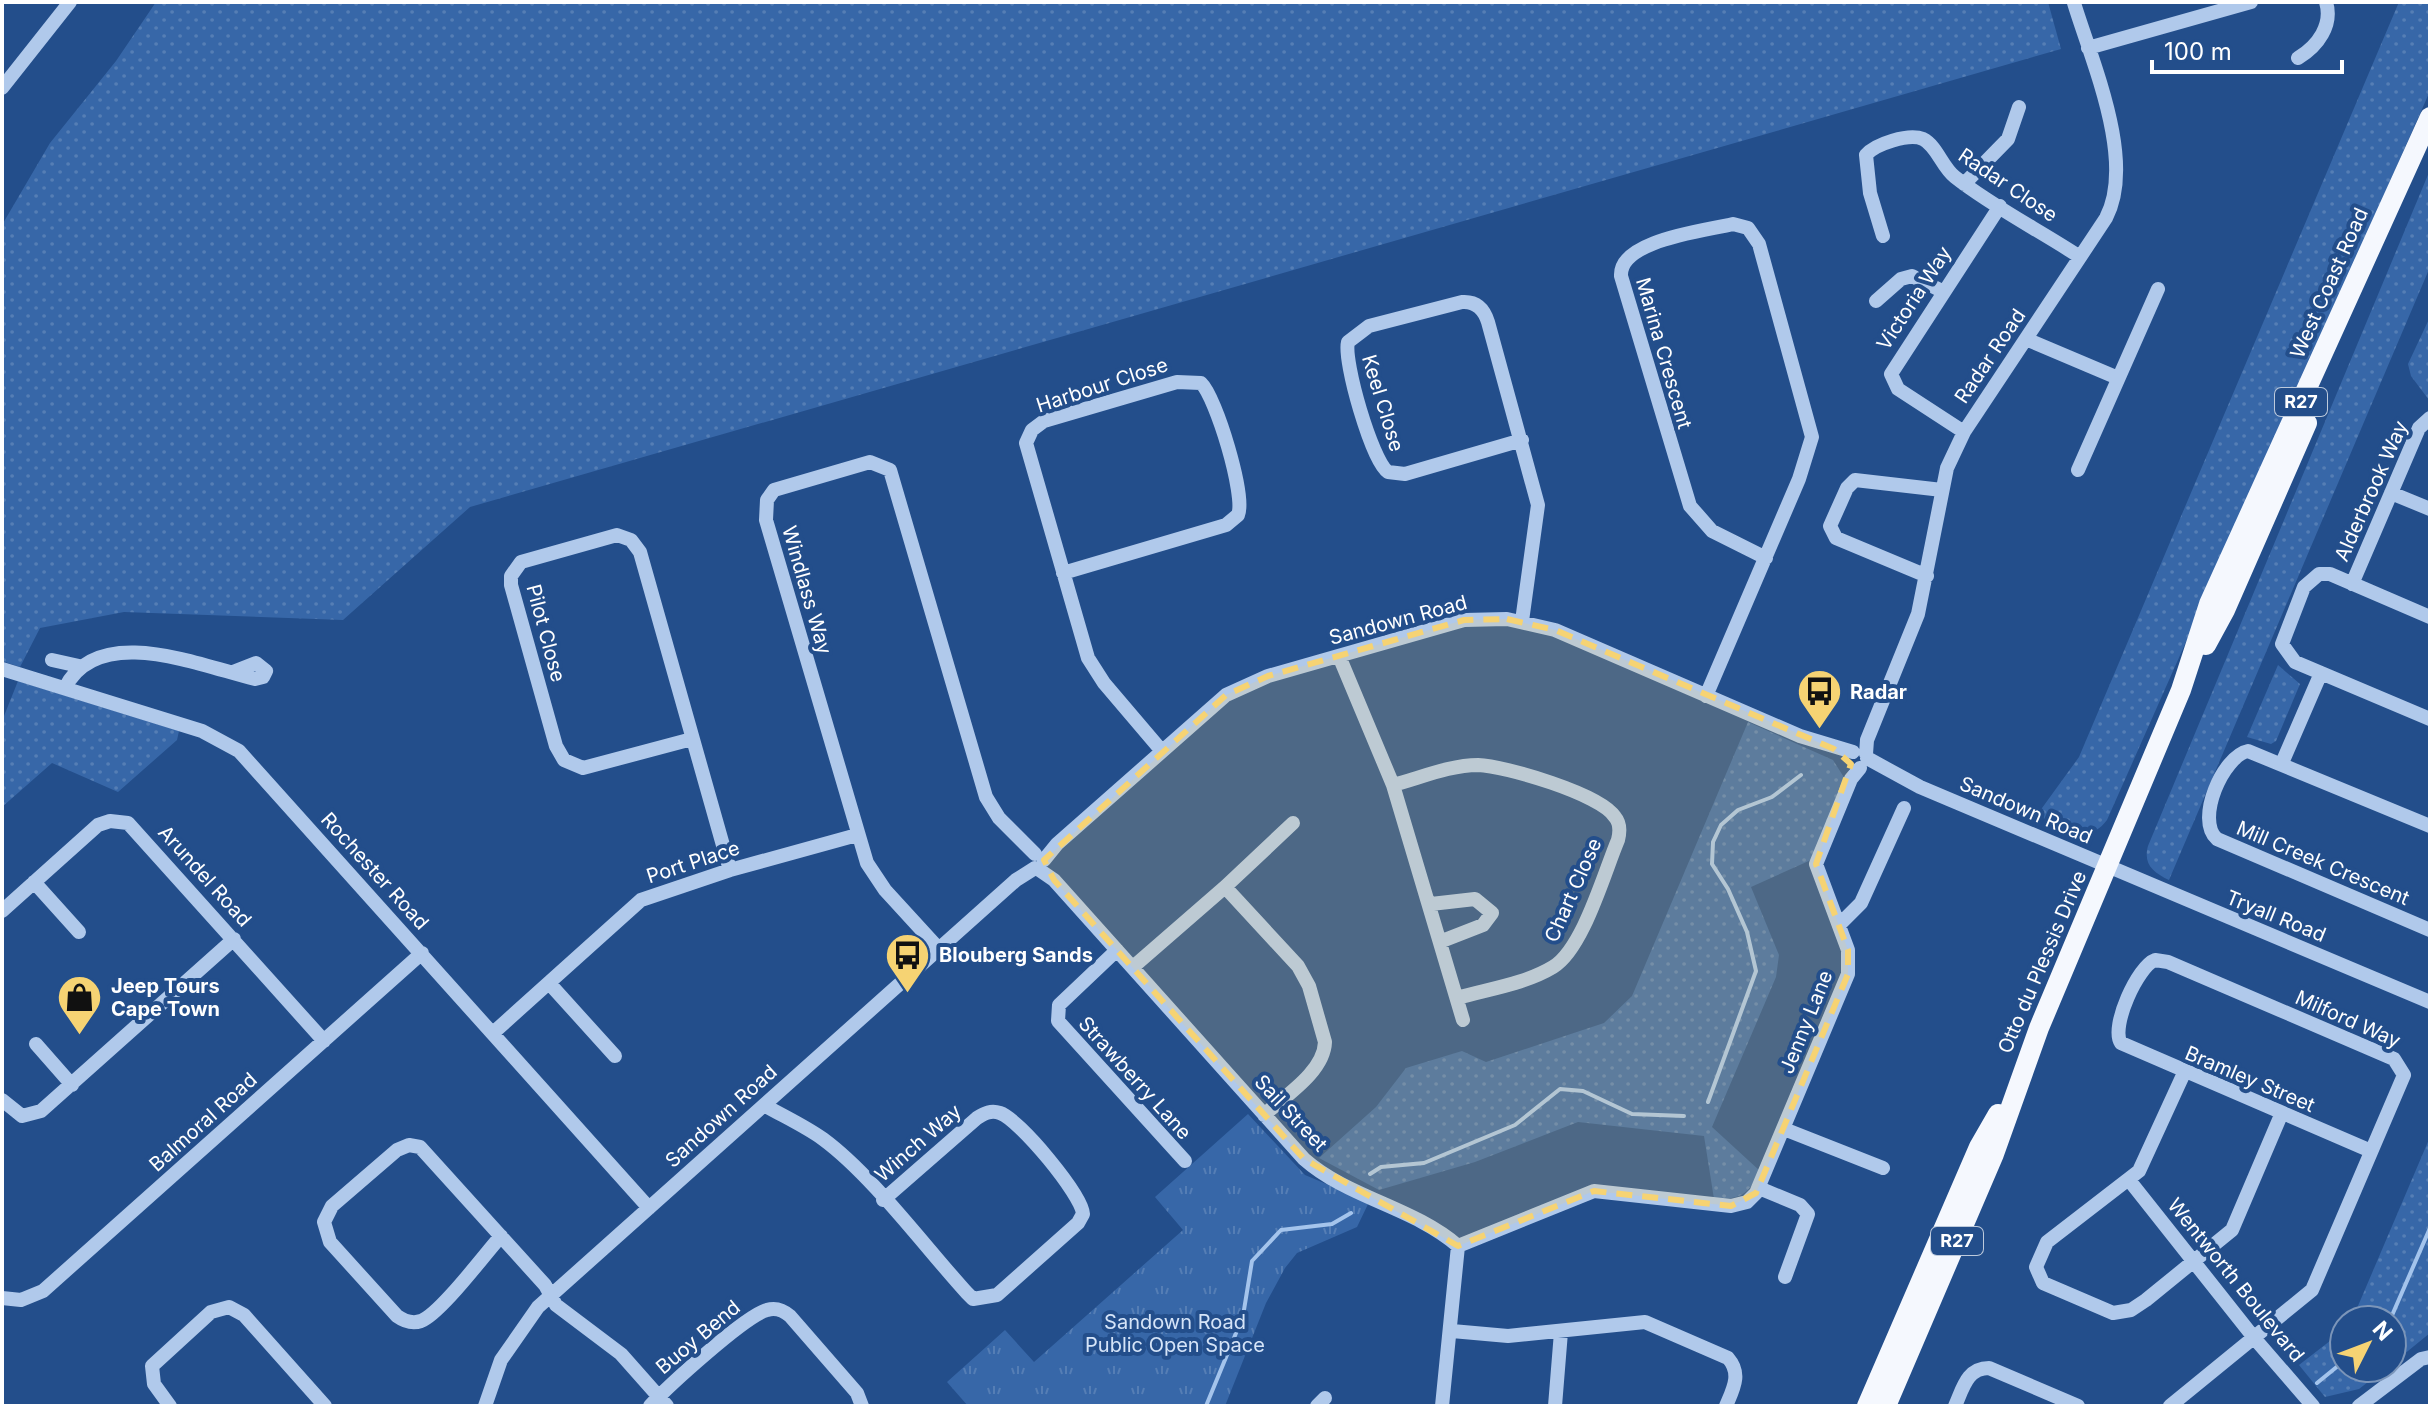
<svg xmlns="http://www.w3.org/2000/svg" width="2432" height="1408" viewBox="0 0 2432 1408" font-family="Inter,sans-serif">
  <style>
    .grass { fill: url(#grass-dots) }
    .park { fill: url(#park-tufts) }
    .lines { fill: none; stroke-linecap: round; stroke-linejoin: round }
    .stream { stroke: #a4c4ec; stroke-width: 4 }
    .minor { stroke: #b0c9eb; stroke-width: 14 }
    .major { stroke: #f5f8fe; stroke-width: 20 }
    .marked { fill: #f6d373; fill-opacity: 0.2; stroke: #f6d373; stroke-width: 6; stroke-dasharray: 16 10; stroke-linejoin: round }
    .labels { text-anchor: middle; stroke-width: 8; stroke-linejoin: round; paint-order: stroke }
    .shield { fill: #234e8b; stroke: #bdcadc; stroke-width: 2 }
    .shield-label { font-size: 18px; font-weight: bold; fill: #fff }
    .street-label { font-size: 20px; fill: #fff; stroke: #234e8b }
    .poi-label { font-size: 20px; font-weight: bold; fill: #fff; stroke: #234e8b; text-anchor: start }
    .park-label { font-size: 20px; fill: #d5e4f8; stroke: #234e8b }
  </style>
  <defs>
    <pattern id="grass-dots" width="8" height="8" patternUnits="userSpaceOnUse" patternTransform="scale(2)"><rect width="8" height="8" fill="#3767a8"/><path d="M2 2h.1M6 6h.1" fill="none" stroke="#557eb5" stroke-width="1.8" stroke-linecap="round"/></pattern>
    <pattern id="park-tufts" width="24" height="20" patternUnits="userSpaceOnUse" patternTransform="scale(2)"><rect width="24" height="20" fill="#3767a8"/><path d="M3 7l-1-3M5 7V3M7 7l1-3M15 17l-1-3M17 17v-4M19 17l1-3" fill="none" stroke="#557eb5"/></pattern>
  </defs>
  <rect width="100%" height="100%" fill="#234e8b"/>
  <path class="grass" d="M156,2H2048L2061,49L470,507L343,620L124,612L40,628L20,667L2,661V225L50,143L116,61Z
    M2399,2H2430V91L2107,820C2087,847 2060,826 2037,815L2079,757Z
    M2430,170V267L2169,880C2153,872 2143,864 2148,846Z
    M2430,317V400H2429L2411,376L2408,364Z
    M2278,665L2300,684L2276,741L2271,744L2247,737Z
    M18,681L179,731L177,740L118,792L52,763L2,807V721Z
    M1748,722L1833,760L1845,779L1811,860L1751,887L1779,955L1776,977L1712,1127L1760,1171C1748,1196 1740,1199 1714,1199L1704,1136L1578,1122L1475,1162L1379,1190L1319,1158L1376,1107L1406,1068L1462,1051L1486,1062L1604,1023L1632,996Z
    M2430,1137V1333L2392,1364V1320H2352Z
    M2344,1330V1368H2386L2359,1389L2325,1397L2299,1365Z"/>
  <path class="park" d="M1248,1114L1305,1175L1369,1202L1357,1227L1297,1253L1285,1268L1266,1303L1225,1406H968L947,1382L1005,1330L1034,1362L1183,1230L1155,1197Z"/>
  <g class="lines">
    <path class="stream" d="M1708,1102L1756,971L1747,932L1728,889L1712,864L1713,842L1721,825L1738,810L1772,797L1801,775
      M1370,1174L1381,1167L1424,1163L1515,1125L1560,1089L1583,1091L1632,1114L1684,1116
      M2390,1320L2430,1228
      M2317,1383L2344,1361
      M1206,1406L1243,1316L1252,1261L1281,1230L1332,1224L1351,1213"/>
    <path class="minor" d="M2088,48L2251,2
      M2298,58C2318,46 2333,25 2326,2
      M2,88L70,2
      M1964,184L2008,139L2019,107
      M1883,236L1870,193L1866,155C1875,144 1909,133 1923,139C1937,146 1942,167 1955,177C1993,207 2039,230 2080,257
      M1876,301L1901,279L1912,276L1942,291
      M2026,339L2118,378
      M1964,432L1898,389L1891,374L2000,206
      M2078,470L2158,289
      M2391,493L2430,509
      M1063,573L1226,525L1238,515C1246,496 1216,397 1201,383L1177,382L1044,421L1032,430L1026,443L1088,658L1104,683L1161,750
      M1927,576L1836,538L1830,526L1847,488L1855,480L1942,490
      M2352,584L2419,428L2430,418
      M2430,617L2330,574H2319L2304,587L2282,644L2295,662L2430,719
      M1522,621L1538,505L1488,322C1484,309 1476,301 1462,302L1369,326L1348,342C1343,361 1372,461 1388,472L1405,474L1522,440
      M1339,656L1393,785L1463,1020
      M52,660L79,666
      M2,669L202,731L239,751L649,1208
      M65,688C98,622 201,666 255,679L263,677L266,671L256,663L233,672
      M1706,696L1799,479L1812,437L1759,244L1748,228L1733,224C1705,231 1619,240 1621,276L1690,506L1712,531L1766,558
      M692,739L583,768L564,760L556,746L511,585V576L521,562L617,535L631,540L640,552L730,870
      M1866,754L1867,740L1918,614L1947,468L1964,432L2106,218C2136,161 2092,62 2074,3
      M1867,758L1920,787L2430,1002
      M2282,763L2321,673
      M1393,785C1420,778 1450,765 1478,765C1505,766 1601,794 1615,817C1621,824 1620,832 1618,840C1604,873 1583,949 1553,967C1525,984 1488,989 1457,998
      M2430,826L2248,751C2223,756 2195,820 2217,839L2430,930
      M1044,860L1057,844L1226,695L1268,676L1464,620L1507,619L1555,630L1800,736L1853,752
      M1038,869L1054,880L1304,1159C1348,1198 1413,1207 1458,1246L1442,1406
      M34,882L79,932
      M1225,887L1293,823
      M1431,904L1475,899L1492,913L1483,925L1442,941
      M2,911L98,825L110,821L128,823L324,1041
      M1839,925L1861,903L1904,808
      M939,949L885,890L867,863L766,520L767,500L774,490L870,462L890,470L986,797L999,818L1035,854
      M1117,950L1059,1005L1058,1021L1185,1161
      M1133,967L1225,887L1298,966L1309,986L1325,1042C1324,1072 1285,1096 1264,1115
      M549,983L615,1056
      M493,1033L641,900L730,870L857,835
      M36,1044L72,1085
      M2184,1073L2139,1171L2047,1242L2036,1267L2043,1283L2113,1313L2131,1310L2146,1300L2232,1230L2281,1115
      M2,1100L22,1116L41,1111L234,939
      M764,1105C783,1116 805,1126 823,1139C872,1175 925,1247 967,1293L973,1299L997,1295L1078,1223L1083,1214C1082,1195 1019,1119 1000,1113C991,1110 985,1113 977,1118L883,1200
      M1784,1129L1883,1168
      M2129,1180L2255,1339L2313,1406
      M1759,1188L1800,1205L1808,1214L1785,1277
      M501,1236C485,1254 440,1314 421,1321C412,1324 404,1321 397,1316L330,1242L324,1222L332,1206L397,1150L409,1145L420,1147L545,1285L556,1305L621,1354L667,1406
      M1458,1246L1594,1191L1731,1206L1747,1202L1756,1193L1848,974V950L1816,864L1851,779L1860,768
      M2,1298L21,1300L43,1291L422,953
      M1452,1331L1508,1336L1645,1322L1728,1358C1742,1374 1733,1389 1726,1406
      M170,1406L154,1384L152,1366L211,1312L229,1307L244,1315L325,1406
      M485,1406L501,1360L538,1307L1016,880L1035,868
      M650,1406C667,1387 745,1316 767,1310C776,1307 783,1310 790,1316L857,1393L862,1406
      M1317,1406L1325,1398
      M1555,1406L1561,1332
      M1955,1406C1963,1388 1967,1368 1989,1368L2078,1406
      M2170,1406L2312,1290L2404,1075L2394,1059L2168,962L2155,960C2138,966 2110,1027 2121,1043L2371,1151
      M2359,1406L2421,1359L2430,1357"/>
    <path class="major" d="M2206,645L2225,610L2307,423
      M1867,1406L1979,1147L1998,1114
      M1886,1406L1994,1154L2039,1028L2181,690L2209,604L2430,117"/>
  </g>
  <path class="marked" d="M1507,619L1555,630L1834,749L1851,764L1816,864L1848,950V974L1756,1193L1731,1206L1594,1191L1458,1246L1304,1159L1054,880L1044,860L1226,695L1268,676L1464,620Z"/>
  <defs>
    <symbol id="bus-pin" viewBox="-11 -11 22 30"><path d="M0 17L-7.5 6A9.5 9.5 0 1 1 7.5 6Z" fill="#f6d373" stroke="#234e8b"/><path d="M-5-6H5V4H4V6H2V4H-2V6H-4V4H-5ZM-3.5-4V0h7V-4ZM-3.5 1.2v1.5H-2V1.2ZM2 1.2v1.5H3.5V1.2Z" fill="#111"/></symbol>
    <symbol id="shop-pin" viewBox="-11 -11 22 30"><path d="M0 17L-7.5 6A9.5 9.5 0 1 1 7.5 6Z" fill="#f6d373" stroke="#234e8b"/><path d="M-5-2.5h2.3a2.7 3.5 0 0 1 5.4 0H5L5.5 6h-11ZM-1.5-2.5h3a1.5 2.3 0 0 0-3 0Z" fill="#111"/></symbol>
  </defs>
  <g fill-rule="evenodd">
    <use href="#bus-pin" x="1794" y="666" width="51" height="69"/>
    <use href="#bus-pin" x="882" y="930" width="51" height="69"/>
    <use href="#shop-pin" x="54" y="972" width="51" height="69"/>
  </g>
  <g class="labels">
    <g class="shield">
      <rect x="2275" y="388" width="52" height="28" rx="6"/>
      <rect x="1931" y="1227" width="52" height="28" rx="6"/>
    </g>
    <g class="shield-label">
      <text x="2301" y="408">R27</text>
      <text x="1957" y="1247">R27</text>
    </g>
    <g class="street-label">
      <text transform="translate(2008 185) rotate(34)" y="7">Radar Close</text>
      <text transform="translate(2329 283) rotate(-66)" y="7">West Coast Road</text>
      <text transform="translate(1914 298) rotate(-57)" y="7">Victoria Way</text>
      <text transform="translate(1664 353) rotate(74)" y="7">Marina Crescent</text>
      <text transform="translate(1990 356) rotate(-56)" y="7">Radar Road</text>
      <text transform="translate(1102 385) rotate(-18)" y="7">Harbour Close</text>
      <text transform="translate(1383 403) rotate(73)" y="7">Keel Close</text>
      <text transform="translate(2371 491) rotate(-66)" y="7">Alderbrook Way</text>
      <text transform="translate(807 590) rotate(74)" y="7">Windlass Way</text>
      <text transform="translate(1398 620) rotate(-15)" y="7">Sandown Road</text>
      <text transform="translate(546 633) rotate(75)" y="7">Pilot Close</text>
      <text transform="translate(2026 810) rotate(23)" y="7">Sandown Road</text>
      <text transform="translate(693 862) rotate(-18)" y="7">Port Place</text>
      <text transform="translate(2323 863) rotate(23)" y="7">Mill Creek Crescent</text>
      <text transform="translate(375 871) rotate(48)" y="7">Rochester Road</text>
      <text transform="translate(205 876) rotate(48)" y="7">Arundel Road</text>
      <text transform="translate(1573 890) rotate(-66)" y="7">Chart Close</text>
      <text transform="translate(2276 916) rotate(22)" y="7">Tryall Road</text>
      <text transform="translate(2042 962) rotate(-67)" y="7">Otto du Plessis Drive</text>
      <text transform="translate(2348 1019) rotate(24)" y="7">Milford Way</text>
      <text transform="translate(1806 1022) rotate(-68)" y="7">Jenny Lane</text>
      <text transform="translate(1135 1078) rotate(48)" y="7">Strawberry Lane</text>
      <text transform="translate(2250 1079) rotate(23)" y="7">Bramley Street</text>
      <text transform="translate(1291 1113) rotate(47)" y="7">Sail Street</text>
      <text transform="translate(721 1116) rotate(-42)" y="7">Sandown Road</text>
      <text transform="translate(203 1122) rotate(-42)" y="7">Balmoral Road</text>
      <text transform="translate(918 1143) rotate(-41)" y="7">Winch Way</text>
      <text transform="translate(2236 1280) rotate(51)" y="7">Wentworth Boulevard</text>
      <text transform="translate(698 1337) rotate(-40)" y="7">Buoy Bend</text>
    </g>
    <g class="poi-label">
      <text x="1850" y="699">Radar</text>
      <text x="939" y="962">Blouberg Sands</text>
      <text x="111" y="993">Jeep Tours<tspan x="111" dy="23">Cape Town</tspan></text>
    </g>
    <g class="park-label">
      <text x="1175" y="1329">Sandown Road<tspan x="1175" dy="23">Public Open Space</tspan></text>
    </g>
  </g>
  <rect width="2432" height="1408" fill="none" stroke="#ffffff" stroke-width="8"/>
  <g transform="translate(2368 1344) rotate(48)"><circle r="38" fill="#234e8b" stroke="#7b95b9" stroke-width="2"/>
  <path d="M0-6L14 30L0 20L-14 30Z" fill="#f6d373"/>
  <text y="-12" font-size="22" font-weight="bold" text-anchor="middle" fill="#ffffff">N</text>
  </g>
  <path d="M2152 60v12h190v-12" fill="none" stroke="#ffffff" stroke-width="4"/>
  <text x="2164" y="60" font-size="24" fill="#ffffff" stroke="#234e8b" stroke-width="6" paint-order="stroke">100 m</text>
</svg>
